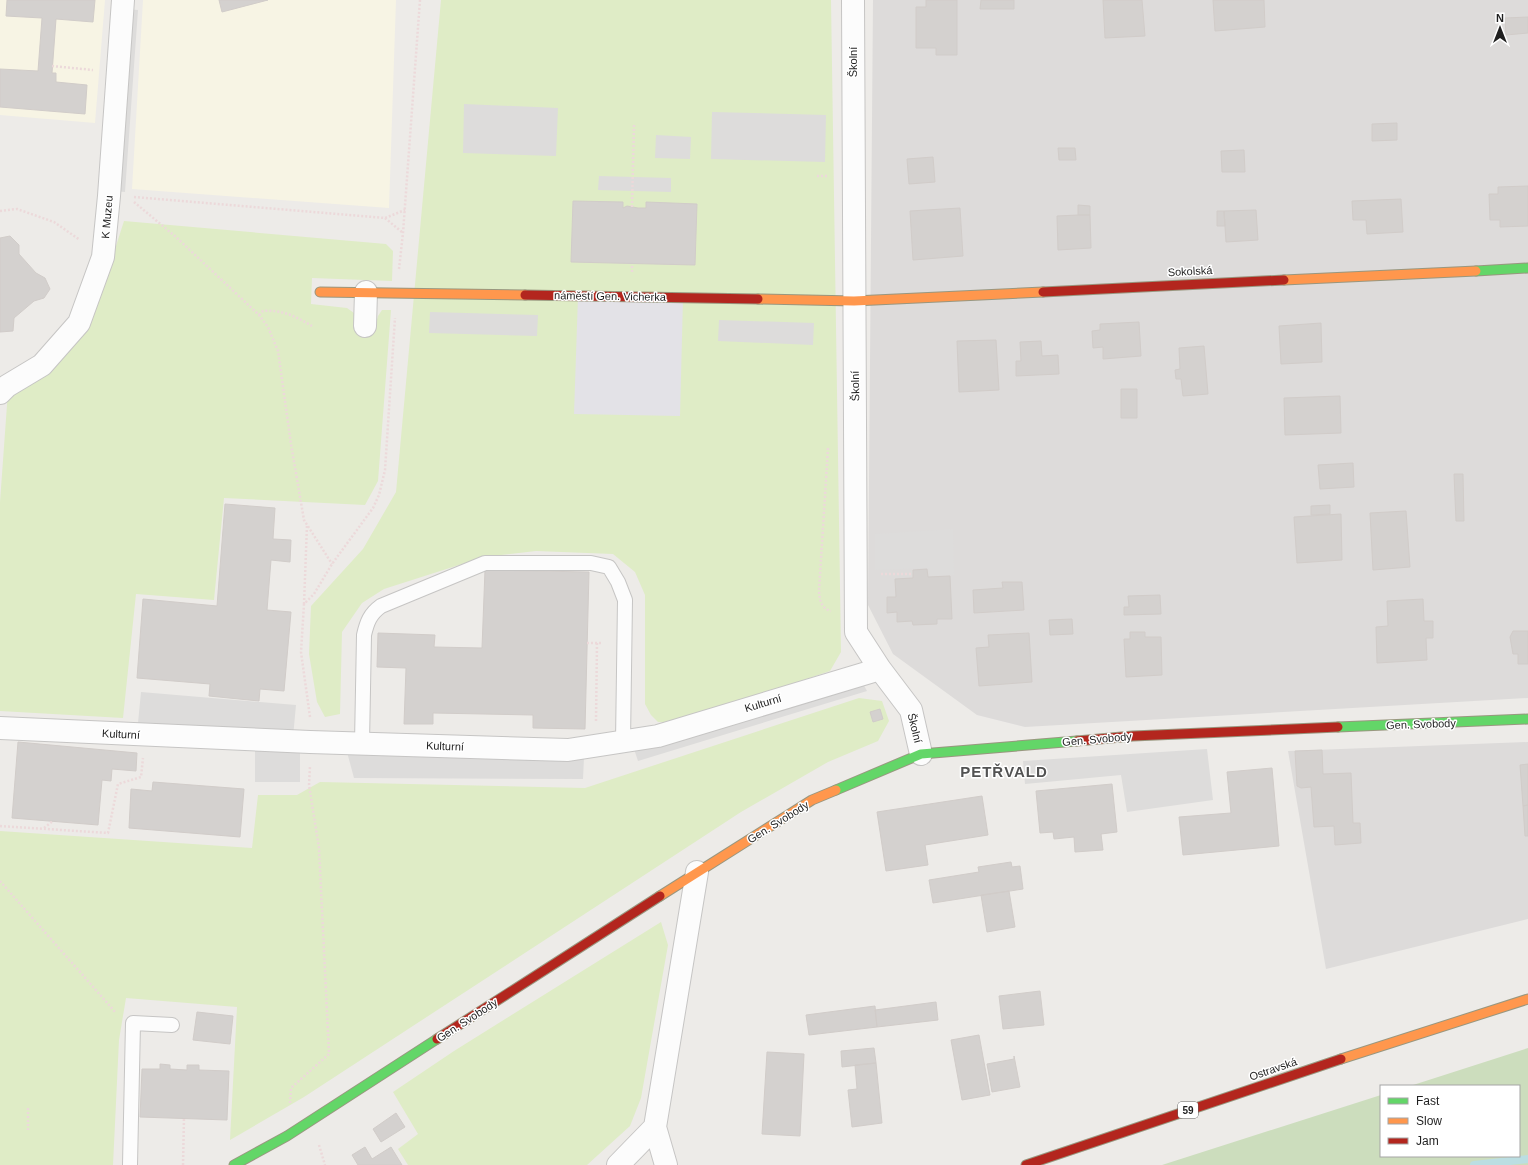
<svg xmlns="http://www.w3.org/2000/svg" width="1528" height="1165" viewBox="0 0 1528 1165" font-family="Arial,sans-serif">
  <style>
    .residential { fill: #dddbda }
    .education { fill: #f7f4e4 }
    .grass { fill: #dfecc6 }
    .forest { fill: #ccddbd }
    .parking { fill: #dddcdb }
    .plaza { fill: #e3e2e7 }
    .lines { fill: none; stroke-linecap: round; stroke-linejoin: round }
    .stream { stroke: #bbdee2; stroke-width: 8 }
    .building { fill: #d4d1cf; stroke: #d1ccc9 }
    .lane-casing { stroke: #c6c5c4; stroke-width: 16 }
    .street-casing { stroke: #c6c5c4; stroke-width: 24 }
    .fast-casing { stroke: #99977f; stroke-width: 11 }
    .slow-casing { stroke: #99977f; stroke-width: 11 }
    .jam-casing { stroke: #99977f; stroke-width: 11 }
    .path { stroke: #ecd9da; stroke-width: 2.5; stroke-dasharray: 2 2; stroke-linecap: butt }
    .lane { stroke: #fcfcfc; stroke-width: 14 }
    .street { stroke: #fcfcfc; stroke-width: 22 }
    .fast { stroke: #63d668; stroke-width: 9 }
    .slow { stroke: #ff974d; stroke-width: 9 }
    .jam { stroke: #b3261e; stroke-width: 9 }
    .labels { text-anchor: middle; stroke-width: 3; stroke-linejoin: round; paint-order: stroke }
    .shield { fill: #fff; stroke: #626262; stroke-width: 1 }
    .shield-label { font-size: 10px; font-weight: bold; fill: #1f1f1f }
    .street-label { font-size: 11px; fill: #1f1f1f; stroke: #fff }
    .district-label { font-size: 15px; font-weight: bold; letter-spacing: 1px; fill: #525252; stroke: #fff }
  </style>
  <rect width="100%" height="100%" fill="#edebe8"/>
  <path class="residential" d="M873,0H1528V698L1025,727L977,715L893,654L868,605Z
    M1528,742V919L1326,969L1288,751Z"/>
  <path class="education" d="M0,0H105L95,123L0,115Z
    M143,0H396L389,208L132,189Z"/>
  <path class="grass" d="M441,0H831L841,652L830,671L677,723L658,722L651,715L645,704V595L635,572L613,554L536,551L484,557L384,589L362,603L342,632L340,714L325,717L317,702L309,654L311,606L363,549L396,492Z
    M124,221L386,244L393,251L392,281L312,278L311,304L347,308L354,313L360,327H375L378,316L382,310H391L378,481L365,505L224,498L214,600L136,594L123,718L0,711V502L8,391L50,369L91,324Z
    M859,698L882,701L889,721L878,741L828,762L741,812L304,1097L230,1140L237,1007L126,998L119,1040L113,1165H0V831L252,848L258,795H297L320,782L585,788Z
    M661,922L668,945L641,1098L630,1126L587,1165H408L398,1149L418,1134L393,1092L454,1051Z"/>
  <path class="forest" d="M1528,1048V1165H1162L1381,1095V1156H1519V1086H1410Z"/>
  <path class="parking" d="M126,9L138,10L125,192L113,191Z
    M464,104L558,108L556,156L463,153Z
    M712,112L826,115L825,162L711,159Z
    M656,135L691,137L690,159L655,158Z
    M599,176L671,178V192L598,190Z
    M430,312L538,315L537,336L429,333Z
    M719,320L814,323L813,345L718,341Z
    M953,529L954,575L930,576L929,568L875,570V534Z
    M862,682L867,691L638,761L634,749Z
    M141,692L296,705L293,737L138,723Z
    M1207,749L1213,800L1127,812L1121,775L1025,784L1023,761Z
    M255,751H300V782H255Z
    M347,752L584,758L583,779L354,778Z"/>
  <path class="plaza" d="M578,296L683,298L680,416L574,414Z"/>
  <g class="lines">
    <path class="stream" d="M1474,1165L1528,1159"/>
  </g>
  <path class="building" d="M7,0H95L93,22L56,19L52,73H56V82L87,85L85,114L0,107V69L38,71L42,18L6,16Z
    M219,0H268L222,12Z
    M926,0H957V55H936V48H916V7H926Z
    M981,0H1014V9H980Z
    M1103,0H1142L1145,36L1105,38Z
    M1213,0H1264L1265,27L1215,31Z
    M1528,17V33L1506,35L1505,18Z
    M1397,123V140L1372,141V124Z
    M1058,148H1075L1076,160H1059Z
    M1244,150L1245,172H1222L1221,151Z
    M933,157L935,182L909,184L907,159Z
    M1528,186V226L1500,227V220H1490L1489,194H1498V187Z
    M1401,199L1403,232L1367,234L1366,220H1353L1352,201Z
    M573,201L623,202V208L627,206L638,208H646V202L697,204L695,265L571,262Z
    M1078,205L1090,206V215H1078Z
    M960,208L963,256L913,260L910,211Z
    M1256,210L1258,240L1226,242L1224,211Z
    M1217,211H1224L1225,226H1217Z
    M1078,215H1090L1091,248L1058,250L1057,216Z
    M10,236L19,245V254L36,273L45,278L50,289L44,298L34,301L14,318L13,331L0,332V238Z
    M1139,322L1141,356L1103,359V347L1093,348L1092,331L1100,330V324Z
    M1321,323L1322,362L1281,364L1279,326Z
    M996,340L999,390L959,392L957,341Z
    M1041,341L1042,356L1058,355L1059,374L1016,376V361H1021L1020,342Z
    M1204,346L1208,394L1183,396L1181,379H1176L1175,370L1180,369L1179,348Z
    M1121,389H1137V418H1121Z
    M1340,396L1341,433L1285,435L1284,398Z
    M1353,463L1354,487L1320,489L1318,465Z
    M1454,474H1463L1464,521H1456Z
    M225,504L275,508L273,539L291,540L290,562L271,560L267,610L291,612L284,691L260,689L259,701L209,696L210,684L137,678L143,599L217,606Z
    M1330,505V514L1311,515V506Z
    M1406,511L1410,567L1373,570L1370,513Z
    M1341,514L1342,560L1297,563L1294,517Z
    M927,569L928,577L950,576L952,619H937V624L913,625L912,621L897,622V612L887,613V597H896L895,579L913,578V570Z
    M485,570L589,572L585,729L533,728V715L433,713V724H404L406,668L377,667L378,633L435,635L434,647L482,648Z
    M1002,582H1022L1024,610L974,613L973,590L1003,588Z
    M1160,595L1161,614L1124,615V607H1129L1128,596Z
    M1423,599L1424,621H1433V638H1426L1427,660L1377,663L1376,627L1388,626L1387,601Z
    M1072,619L1073,634L1050,635L1049,620Z
    M1513,631H1528V664H1518V654H1513L1510,637Z
    M1130,632H1145V637H1161L1162,675L1126,677L1124,639H1130Z
    M1029,633L1032,682L979,686L976,648L989,647L988,635Z
    M880,709L883,719L873,722L870,712Z
    M18,742L137,753L136,771L112,769L111,781L102,780L98,825L12,818Z
    M1322,750L1323,774L1351,773L1353,823H1360L1361,843L1335,845L1334,826L1314,827L1311,787L1301,788L1297,786L1295,751Z
    M1528,764V805L1523,806L1520,765Z
    M1272,768L1279,846L1183,855L1179,817L1231,813L1227,772Z
    M153,782L244,789L240,837L129,828L131,789L152,791Z
    M1112,784L1117,832L1101,834L1103,850L1075,852L1074,837L1054,839L1053,832L1040,833L1036,791Z
    M982,796L988,835L925,845L928,865L886,871L877,812Z
    M1528,805V836H1525L1523,806Z
    M1011,862L1012,867L1020,866L1023,889L933,903L929,880L979,872L978,867Z
    M1009,891L1015,927L987,932L981,895Z
    M1040,991L1044,1025L1003,1029L999,996Z
    M936,1002L938,1020L877,1027L875,1010Z
    M875,1006L877,1027L809,1035L806,1015Z
    M197,1012L233,1016L230,1044L193,1040Z
    M979,1035L990,1095L962,1100L951,1040Z
    M874,1048L876,1063L842,1067L841,1051Z
    M767,1052L804,1054L800,1136L762,1134Z
    M1014,1056L1020,1087L992,1092L987,1064L1014,1059Z
    M876,1063L882,1123L852,1127L848,1090L857,1089L855,1065Z
    M160,1064L170,1065V1069L187,1070V1065H199V1070L229,1071L227,1120L140,1117L142,1069H160Z
    M396,1113L405,1127L381,1142L373,1129Z
    M365,1147L372,1159L391,1147L402,1165H358L352,1155Z"/>
  <g class="lines">
    <defs>
      <path id="lane" d="M362,743L364,635C367,622 370,614 381,606L485,563H591L609,567L618,582L625,600L623,741
        M130,1165L133,1023L172,1025"/>
      <path id="street" d="M853,0L856,632L880,669L911,710L921,754
        M365,326L366,292
        M0,393L7,386L42,365L79,323L103,257L109,196L123,0
        M0,728L310,742L568,750L658,736L880,669
        M618,1165L655,1127
        M666,1165L655,1127L697,872"/>
      <path id="fast" d="M1476,271L1528,268
        M1338,727L1528,719
        M836,790L921,754L1077,741
        M234,1165L287,1136L437,1039"/>
      <path id="slow" d="M1284,280L1476,271
        M320,292L525,295
        M758,299L854,301L1043,292
        M660,896L812,800L836,790
        M1341,1059L1528,999"/>
      <path id="jam" d="M1043,292L1284,280
        M525,295L758,299
        M1077,741L1133,736L1338,727
        M437,1039L660,896
        M1026,1165L1341,1059"/>
    </defs>
    <use href="#lane" class="lane-casing"/>
    <use href="#street" class="street-casing"/>
    <use href="#fast" class="fast-casing"/>
    <use href="#slow" class="slow-casing"/>
    <use href="#jam" class="jam-casing"/>
    <path class="path" d="M52,66L93,70
      M817,176H828
      M134,197L385,218L405,210
      M134,202L176,237L259,315L268,327L278,351L291,444L304,520L332,564
      M632,207L634,124
      M0,211L17,209L54,222L80,240
      M385,218L403,233
      M399,269L403,233L420,0
      M632,272V264
      M259,315L263,311C281,309 297,317 312,326
      M828,448L819,591C820,601 821,608 831,611
      M881,574H913
      M304,604L307,525
      M587,643H603
      M310,717L301,652L304,604L314,594L332,564L373,508L379,495L385,470L395,318
      M596,721L597,643
      M0,826L108,833L118,784L141,777L143,758
      M44,828L53,821
      M0,881L116,1013
      M290,1103L291,1088L329,1054L319,848L309,785L310,766
      M28,1130V1106
      M319,1145L325,1165
      M183,1165L184,1118"/>
    <use href="#lane" class="lane"/>
    <use href="#street" class="street"/>
    <use href="#fast" class="fast"/>
    <use href="#slow" class="slow"/>
    <use href="#jam" class="jam"/>
  </g>
  <g class="labels">
    <rect class="shield" x="1178" y="1102" width="20" height="16" rx="3"/>
    <g class="shield-label">
      <text x="1188" y="1114">59</text>
    </g>
    <g class="street-label">
      <text transform="translate(853 62) rotate(-90)" y="4">Školní</text>
      <text transform="translate(107 217) rotate(-85)" y="4">K Muzeu</text>
      <text transform="translate(1190 271) rotate(-3)" y="4">Sokolská</text>
      <text transform="translate(610 296) rotate(1)" y="4">náměstí Gen. Vicherka</text>
      <text transform="translate(855 386) rotate(-91)" y="4">Školní</text>
      <text transform="translate(763 703) rotate(-17)" y="4">Kulturní</text>
      <text transform="translate(1421 724) rotate(-2)" y="4">Gen. Svobody</text>
      <text transform="translate(915 728) rotate(76)" y="4">Školní</text>
      <text transform="translate(121 734) rotate(3)" y="4">Kulturní</text>
      <text transform="translate(1097 739) rotate(-5)" y="4">Gen. Svobody</text>
      <text transform="translate(445 746) rotate(2)" y="4">Kulturní</text>
      <text transform="translate(778 822) rotate(-32)" y="4">Gen. Svobody</text>
      <text transform="translate(467 1020) rotate(-33)" y="4">Gen. Svobody</text>
      <text transform="translate(1273 1069) rotate(-19)" y="4">Ostravská</text>
    </g>
    <g class="district-label">
      <text x="1004" y="777">PETŘVALD</text>
    </g>
  </g>
  <rect x="1380" y="1085" width="140" height="72" fill="#ffffff" stroke="#a5a5a5"/>
  <rect x="1388" y="1098" width="20" height="6" fill="#63d668" stroke="#a5a5a5"/>
  <text x="1416" y="1105" font-size="12" fill="#1f1f1f">Fast</text>
  <rect x="1388" y="1118" width="20" height="6" fill="#ff974d" stroke="#a5a5a5"/>
  <text x="1416" y="1125" font-size="12" fill="#1f1f1f">Slow</text>
  <rect x="1388" y="1138" width="20" height="6" fill="#b3261e" stroke="#a5a5a5"/>
  <text x="1416" y="1145" font-size="12" fill="#1f1f1f">Jam</text>
  <g transform="translate(1500 28)" stroke="#ffffff" stroke-width="3" paint-order="stroke">
  <path d="M0-3L7 15L0 10L-7 15Z" fill="#1f1f1f"/>
  <text y="-6" font-size="11" font-weight="bold" text-anchor="middle" fill="#1f1f1f">N</text>
  </g>
</svg>
